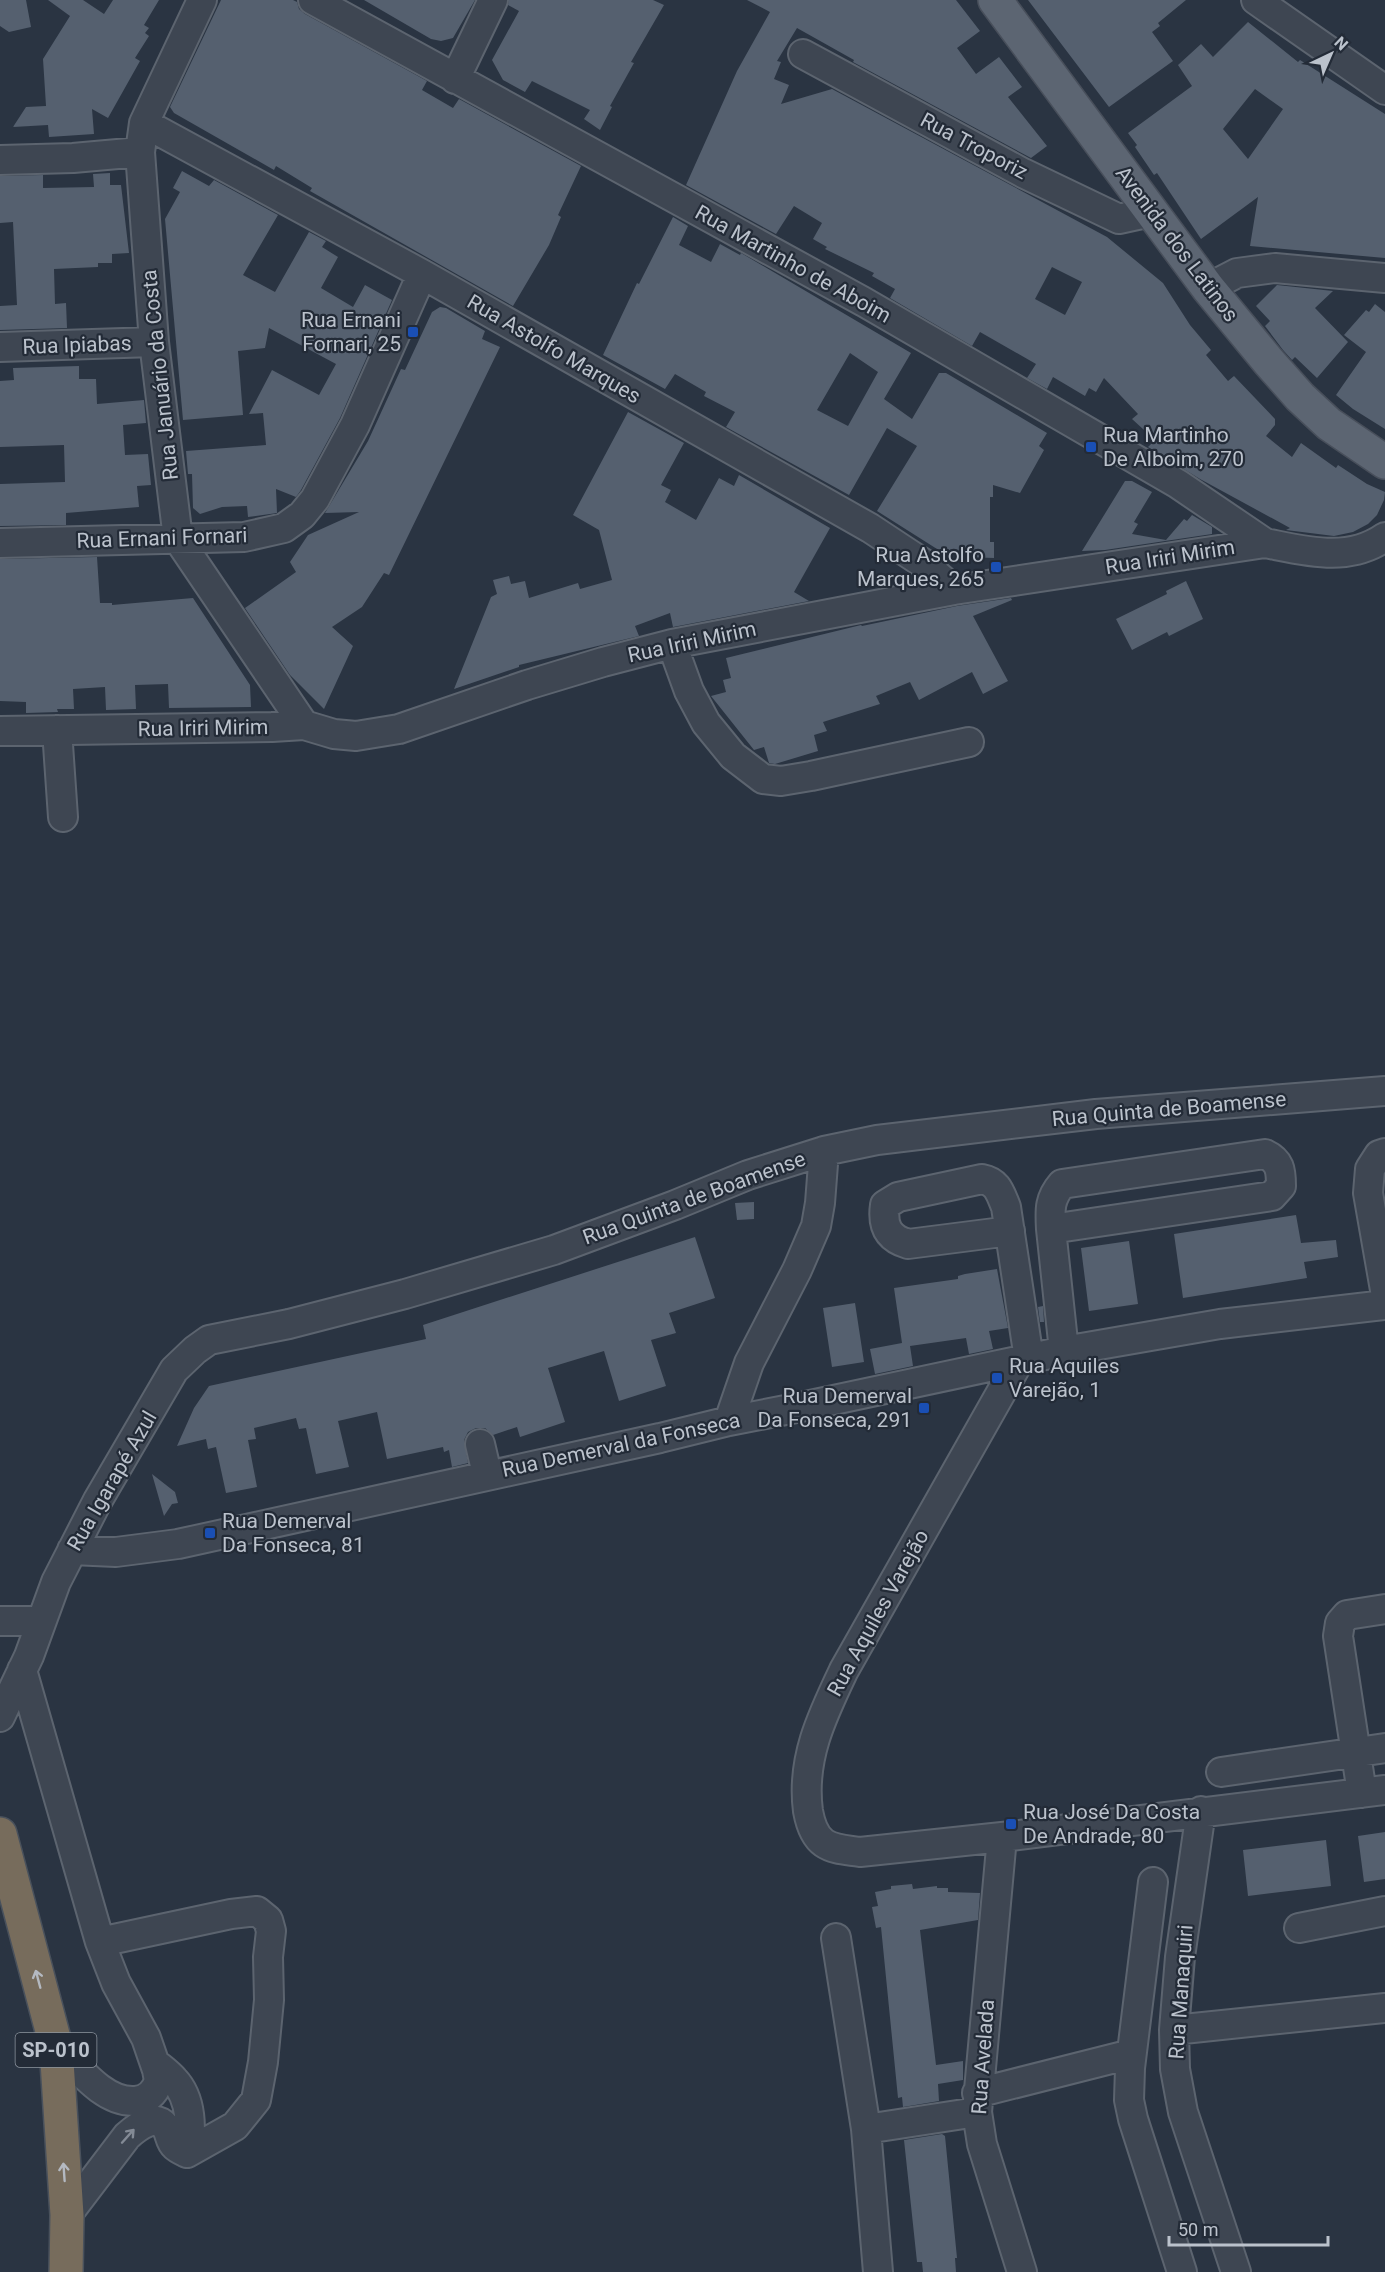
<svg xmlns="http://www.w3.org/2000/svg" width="1385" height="2272" viewBox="0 0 1385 2272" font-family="Roboto,sans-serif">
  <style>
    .building { fill: #55606f; fill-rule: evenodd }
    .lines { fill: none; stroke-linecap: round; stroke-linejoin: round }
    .minor-casing { stroke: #5c646f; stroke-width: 32 }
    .major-casing { stroke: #484f5b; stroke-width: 36 }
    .highway-casing { stroke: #49515c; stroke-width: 36 }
    .minor { stroke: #3e4652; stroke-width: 28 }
    .major { stroke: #5c6572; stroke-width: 33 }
    .highway { stroke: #776c5c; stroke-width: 33 }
    .oneway { stroke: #b4b9c1 }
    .oneway2 { stroke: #838a95 }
    .transit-dot { fill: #1a4fb4; stroke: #232b37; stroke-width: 2 }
    .labels { text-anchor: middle; stroke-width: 4.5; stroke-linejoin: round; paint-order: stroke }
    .shield { fill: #232b37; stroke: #8d959f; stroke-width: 1.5 }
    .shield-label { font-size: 20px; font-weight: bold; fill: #bbc2cc }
    .street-label { font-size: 21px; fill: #bbc2cc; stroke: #232b37 }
    .poi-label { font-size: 21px; fill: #bbc2cc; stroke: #232b37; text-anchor: start }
  </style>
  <rect width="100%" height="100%" fill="#2a3442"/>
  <path class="building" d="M0,0H26L31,27L9,32L0,26Z
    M48,0H83L104,14L113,0H159L144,25L149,28L145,33L149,36L135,58L140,61L108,118L92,109L94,134L49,137L48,125L13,127L26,107L46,106L43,59L70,16Z
    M221,0H293L297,2L299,9L305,14L427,81L422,90L453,108L459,99L581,166L558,215L561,217L549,245L513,306L310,191L312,188L276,166L274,170L174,113L170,107Z
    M364,0H475L453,38L441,41L431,39Z
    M509,0H653L664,5L631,62L634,63L610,106L612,107L600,130L584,119L590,110L532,81L525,92L503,80L492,60L519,11L508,5Z
    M747,0H956L980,31L957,48L976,74L999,57L1022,87L1008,97L1047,146L1031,158L853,62L854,60L797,28L777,61L781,62L774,79L789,85L781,104L832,89L1107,237L1163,283L1190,325L1211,350L1206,355L1228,381L1234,376L1275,419V425L1266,436L1292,457L1301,443L1336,468L1338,465L1367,484L1385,492L1384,500L1377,515L1368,524L1353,532L1334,536L1286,530L1290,528L1200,479L1148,447L1155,440L1132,419L1138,414L1104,378L1096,392L1089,388L1085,396L1053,377L1047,389L1027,378L1036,364L980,332L972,346L890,298L895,289L872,276L874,273L825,249L827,247L813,239L822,223L794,206L776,234L686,185L737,71L770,12ZM1052,267L1082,282L1065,315L1035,299Z
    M1028,0H1186L1158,23L1160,26L1152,32L1173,61L1109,107Z
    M1248,22L1298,62L1300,60L1385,114V258L1250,246L1258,197L1201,239L1157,173L1154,175L1135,147L1137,145L1128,133L1192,86L1178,65L1201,44L1213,57ZM1255,89L1283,109L1248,159L1223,129Z
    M182,171L209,186L214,180L278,215L243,275L275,292L309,232L326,241L322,247L338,257L321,288L353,307L365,285L392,300L340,418L301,490L296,497L276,489L277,513L248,517L247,506L222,507L200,514L193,508L192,474H188L186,451L266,445L263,413L249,414L272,370L319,395L336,364L269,328L265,348L238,351L243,415L183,420L165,219L180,192L173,188Z
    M110,173V185H121L129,253L112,254V263H98V267L54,269L55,304L66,303L67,328L0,330V306L17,305L13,222L0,223V176L43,175V188L94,187L93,174Z
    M673,217L688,226L679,245L711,262L720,244L740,255L741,253L911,353L884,399L912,419L939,373H946L1047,433L1039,446L1044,450L1020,493L993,485V497H990V542H994V558L966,557L937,549L877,511L917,446L887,428L849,495L726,427L735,412L704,396L706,392L675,374L665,389L603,355L637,283L639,284ZM850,353L878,372L848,426L817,410Z
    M1277,285L1333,291L1315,308L1348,342L1317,378L1295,357L1292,360L1283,350L1265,326L1270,321L1256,306Z
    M1375,304L1385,312V429L1353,409L1336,395L1366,352L1344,335L1366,310L1369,312Z
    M440,307L446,308L485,331L482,339L500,347L389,575L384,573L362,607L332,627L353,646L324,709L290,675L245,608L296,572L290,562L308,535L359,512L325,513L368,441L401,369L405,370L432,312Z
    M79,366V379H96L97,404L144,400L146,423L123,425L125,455L148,454L151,485L137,486L139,507L66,513V525L0,526V484L65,482L64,445L0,447V381L14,380L13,368Z
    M628,412L684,443L661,485L671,490L665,502L696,520L719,478L734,486L739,475L830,528L794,592L809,601L673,627L670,613L635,626L639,636L519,665V667L454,689L491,597L497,594L493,580L509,576L511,584L525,581L529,598L578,583L580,589L612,580L599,530L573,515Z
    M1125,481H1132L1152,492L1134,522L1138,524L1132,534L1166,540L1184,519L1187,521L1192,515L1212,527V534L1105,550L1082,551Z
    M97,557L100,603H112V605L193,598L250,685L251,707L169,708L168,684L135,685L136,709L106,710L105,687L73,689L74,709H57L58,712L26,713V702L0,701V559Z
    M1186,581L1203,619L1169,636L1167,632L1132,650L1116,619L1167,594L1166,591Z
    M1011,598L1012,600L973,616L1008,681L983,694L972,672L919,700L910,682L876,696L880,704L823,722L827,731L814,735L818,751L775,764L769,763L764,747L754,750L711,696L726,692L723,680L731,678L726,658L861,625L862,626L957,606Z
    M754,1202V1219L737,1220L735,1203Z
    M1296,1215L1301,1243L1336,1240L1338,1257L1304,1262L1307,1278L1183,1298L1174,1234Z
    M695,1237L715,1298L669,1313L676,1333L651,1340L666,1386L619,1401L604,1351L548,1368L565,1422L520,1437L517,1427L493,1435L485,1428H476L468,1432L464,1440L468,1463L452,1467L449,1450L444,1452L443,1447L387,1459L377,1412L338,1421L349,1467L316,1474L306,1428L299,1429L296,1418L254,1428L256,1439L248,1440L257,1487L226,1493L216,1447L208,1449L206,1439L177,1446L194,1408L209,1386L426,1339L423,1325Z
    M1129,1241L1138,1304L1089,1311L1081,1248Z
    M997,1269L1008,1328L989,1331L993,1349L969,1354L966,1338L910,1346L913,1366L875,1374L870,1349L902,1343L894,1288L958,1279V1276L965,1274Z
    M855,1303L864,1362L832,1367L823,1308Z
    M1043,1306L1044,1322H1040L1038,1307Z
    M152,1474L175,1492L178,1503L172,1504L164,1516Z
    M1385,1832V1879L1364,1882L1358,1836Z
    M1326,1840L1331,1886L1248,1896L1243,1850Z
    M912,1884L913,1889L937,1886V1888H948V1892L980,1893L978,1920L920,1930L936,2065L963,2061V2080L938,2084L939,2101L903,2107L902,2097L898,2098L881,1927L876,1928L872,1907L878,1906L875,1892L891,1889V1886Z
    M942,2134L945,2136L957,2258H955L956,2272H923L922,2262H917L904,2140Z"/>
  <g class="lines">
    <defs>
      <path id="minor" d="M202,0L144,123L140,152L154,342L178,539L304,725
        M313,0L864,302L1178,484L1265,543
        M1256,0L1385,90
        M803,54L1023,173L1119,219L1151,212
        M455,79L493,0
        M144,123L422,274L870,528L923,563L954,590
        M0,160L73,158L140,152
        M1208,288L1237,273L1275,268L1385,278
        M0,347L154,342
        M0,543L244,537L284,528L302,515L315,499L355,425L422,274
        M672,644L689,691L706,723L733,756L763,779L781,781L811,776L969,742
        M57,730L63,817
        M0,731L272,727L304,725L334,734L356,736L399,729L527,685L603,662L672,644L954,590L1265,543C1306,551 1348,563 1385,537
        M1385,1153L1379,1155L1370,1169L1368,1193L1385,1290
        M1051,1229C1050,1210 1049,1199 1062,1184L1265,1154C1280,1161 1281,1170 1281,1186L1272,1196L1051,1229L1064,1351
        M1010,1231L908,1244C888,1238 882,1226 885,1205L898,1197L982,1179C998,1182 1000,1193 1006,1207L1029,1359
        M1019,1361L844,1670C822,1716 801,1759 808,1811C810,1822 814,1836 824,1843C834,1850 848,1850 860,1852L1002,1837L1385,1790
        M729,1421L749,1363L797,1270L816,1226L820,1203L824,1151
        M480,1444L487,1474
        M72,1550L116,1552L178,1544L660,1438L729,1421L796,1408L1064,1351L1220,1324L1385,1305
        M0,1621H41
        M22,1670L100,1942
        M0,1717L29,1656L56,1582L98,1500L174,1370L195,1350L209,1340L289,1324L405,1294L554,1250L675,1205L748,1175L824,1151L877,1140L1096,1114L1385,1091
        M1221,1772L1385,1748
        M1362,1793L1338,1636L1340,1623L1347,1615L1385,1609
        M1201,1811L1180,1957L1174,2030L1175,2069L1183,2112L1236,2272
        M1002,1837L977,2112L982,2144L1022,2272
        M1153,1882L1130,2068L1129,2100L1133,2119L1182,2272
        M1299,1928L1385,1911
        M836,1938L866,2129L878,2272
        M1174,2030L1385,2008
        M56,2046C77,2066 103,2103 135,2101C148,2100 155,2092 159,2081L157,2070L146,2038L116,1983L100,1942L231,1914L257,1911L268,1920L271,1931L268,1957L269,2000L263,2062L256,2100L235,2126L187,2153
        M156,2064C162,2069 169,2074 174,2080C192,2099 192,2130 187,2153
        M977,2093L1131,2054
        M866,2129L977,2112
        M67,2215L127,2136C137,2127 157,2111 167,2129C170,2134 170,2142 175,2146C178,2149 183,2151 187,2153"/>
      <path id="major" d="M995,0L1208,288L1269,362L1300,397L1329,424L1385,462"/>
      <path id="highway" d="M0,1834L56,2046L67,2215L66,2272"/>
    </defs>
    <use href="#minor" class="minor-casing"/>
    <use href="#major" class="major-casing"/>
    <use href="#highway" class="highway-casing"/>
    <use href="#minor" class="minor"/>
    <use href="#major" class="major"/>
    <use href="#highway" class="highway"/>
  </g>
  <defs><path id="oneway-shaft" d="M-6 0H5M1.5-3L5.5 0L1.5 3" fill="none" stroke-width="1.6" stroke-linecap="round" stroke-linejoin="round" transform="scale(1.5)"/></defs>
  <g class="oneway">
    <use href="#oneway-shaft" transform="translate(38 1979) rotate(-105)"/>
    <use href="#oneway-shaft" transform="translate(64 2172) rotate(-94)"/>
  </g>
  <use class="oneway2" href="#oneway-shaft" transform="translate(128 2136) rotate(-48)"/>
  <g class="transit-dot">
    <rect x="407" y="326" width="12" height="12" rx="3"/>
    <rect x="1085" y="441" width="12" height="12" rx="3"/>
    <rect x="990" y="561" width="12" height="12" rx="3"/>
    <rect x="991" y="1372" width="12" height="12" rx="3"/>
    <rect x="918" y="1402" width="12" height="12" rx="3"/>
    <rect x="204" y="1527" width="12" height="12" rx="3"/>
    <rect x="1005" y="1818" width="12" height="12" rx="3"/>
  </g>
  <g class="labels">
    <rect class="shield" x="15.5" y="2033" width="81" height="34" rx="4.5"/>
    <g class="shield-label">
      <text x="56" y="2057">SP-010</text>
    </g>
    <g class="street-label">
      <text transform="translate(974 146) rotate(28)" y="7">Rua Troporiz</text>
      <text transform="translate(1177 244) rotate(53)" y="7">Avenida dos Latinos</text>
      <text transform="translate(793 264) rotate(29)" y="7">Rua Martinho de Aboim</text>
      <text transform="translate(77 345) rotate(-2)" y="7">Rua Ipiabas</text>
      <text transform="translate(554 349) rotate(30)" y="7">Rua Astolfo Marques</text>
      <text transform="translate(160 375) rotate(-96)" y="7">Rua Januário da Costa</text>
      <text transform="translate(162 538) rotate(-2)" y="7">Rua Ernani Fornari</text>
      <text transform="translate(1170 557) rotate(-9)" y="7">Rua Iriri Mirim</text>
      <text transform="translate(692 642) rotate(-12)" y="7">Rua Iriri Mirim</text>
      <text transform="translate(203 728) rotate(-1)" y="7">Rua Iriri Mirim</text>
      <text transform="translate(1169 1109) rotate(-5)" y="7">Rua Quinta de Boamense</text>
      <text transform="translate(694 1198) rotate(-20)" y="7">Rua Quinta de Boamense</text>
      <text transform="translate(621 1445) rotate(-12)" y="7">Rua Demerval da Fonseca</text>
      <text transform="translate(112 1481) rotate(-60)" y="7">Rua Igarapé Azul</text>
      <text transform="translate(878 1613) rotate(-61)" y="7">Rua Aquiles Varejão</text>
      <text transform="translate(1181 1992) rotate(-86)" y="7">Rua Manaquiri</text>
      <text transform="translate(983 2057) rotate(-86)" y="7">Rua Avelada</text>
    </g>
    <g class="poi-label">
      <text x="401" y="327" text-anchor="end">Rua Ernani<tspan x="401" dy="24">Fornari, 25</tspan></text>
      <text x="1103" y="442">Rua Martinho<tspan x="1103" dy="24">De Alboim, 270</tspan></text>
      <text x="984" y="562" text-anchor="end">Rua Astolfo<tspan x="984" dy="24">Marques, 265</tspan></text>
      <text x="1009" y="1373">Rua Aquiles<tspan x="1009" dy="24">Varejão, 1</tspan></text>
      <text x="912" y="1403" text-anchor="end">Rua Demerval<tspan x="912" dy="24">Da Fonseca, 291</tspan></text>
      <text x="222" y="1528">Rua Demerval<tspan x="222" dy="24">Da Fonseca, 81</tspan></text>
      <text x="1023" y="1819">Rua José Da Costa<tspan x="1023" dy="24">De Andrade, 80</tspan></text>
    </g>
  </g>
  <g transform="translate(1331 54) rotate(44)" stroke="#232b37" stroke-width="4.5" paint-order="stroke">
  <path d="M0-4.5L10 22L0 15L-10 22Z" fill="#bbc2cc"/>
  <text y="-9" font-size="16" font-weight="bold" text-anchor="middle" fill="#bbc2cc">N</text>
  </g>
  <path d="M1169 2236v9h159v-9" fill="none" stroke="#bbc2cc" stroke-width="3"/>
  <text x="1178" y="2236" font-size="18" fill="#bbc2cc" stroke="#232b37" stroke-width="4.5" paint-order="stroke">50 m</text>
</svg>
